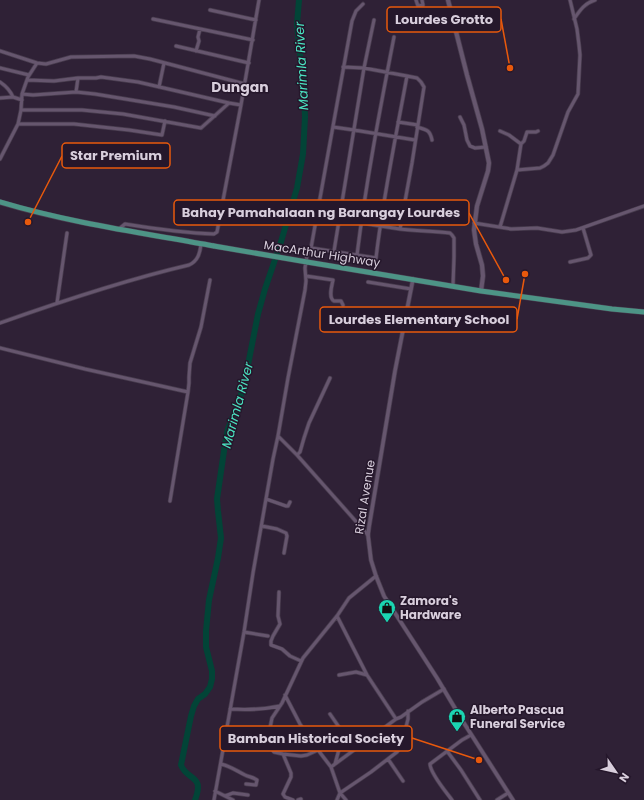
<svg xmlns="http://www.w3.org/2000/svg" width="644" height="800" viewBox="0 0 644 800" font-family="Poppins,sans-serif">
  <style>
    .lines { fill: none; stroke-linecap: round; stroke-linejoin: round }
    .river { stroke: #024437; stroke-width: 6 }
    .minor-casing { stroke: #493d4f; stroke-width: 4.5 }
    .tertiary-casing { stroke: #493d4f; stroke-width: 5 }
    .secondary-casing { stroke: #493d4f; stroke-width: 5.5 }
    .trunk-casing { stroke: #493d4f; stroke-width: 6 }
    .minor { stroke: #66566e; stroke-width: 3 }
    .tertiary { stroke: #66566e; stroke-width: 3.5 }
    .secondary { stroke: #66566e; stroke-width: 4 }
    .trunk { stroke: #4d9486; stroke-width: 5 }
    .trunk-bridge-casing { stroke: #493d4f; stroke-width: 6; stroke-linecap: butt }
    .trunk-bridge { stroke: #4d9486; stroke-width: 5 }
    .labels { text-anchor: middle; stroke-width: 3; stroke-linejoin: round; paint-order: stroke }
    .street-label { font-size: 12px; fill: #d8cedc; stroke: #25172b }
    .poi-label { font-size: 12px; font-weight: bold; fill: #d8cedc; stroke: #25172b; text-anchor: start }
    .water-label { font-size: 13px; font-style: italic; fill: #4ae4c1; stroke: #25172b }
    .quarter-label { font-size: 14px; font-weight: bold; fill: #d8cedc; stroke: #25172b }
    .leader { fill: none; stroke: #e8590c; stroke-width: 1.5 }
    .callout-dot { fill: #e8590c; stroke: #25172b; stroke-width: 1.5 }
    .callout { fill: #25172b; stroke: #e8590c; stroke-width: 1.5 }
    .callout-label { font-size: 13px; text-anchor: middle; font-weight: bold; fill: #d8cedc }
  </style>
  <rect width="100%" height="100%" fill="#2f2136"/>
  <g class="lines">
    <path class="river" d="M195,800C205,774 187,781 181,765L191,716L194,706L198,699L205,694L210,687L212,679V671L206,647V631L209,600L218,558L221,538L218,511L217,499L225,444L228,429L240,398L245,380L258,314L265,289L280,245L297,188L303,154L305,117L304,87L300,54L297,24L299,0"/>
    <defs>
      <path id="minor" d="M416,0L418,6L423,5L422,0
        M210,10L256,20
        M153,19L253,40
        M574,19C580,10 585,3 595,0
        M176,46L249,63
        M0,51L37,63L46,64L71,57L134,56L150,59L245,84
        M196,51L199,41L198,37L200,29
        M343,67L364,68L407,76L417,78L421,82L424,87L412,163L400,229
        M0,68L29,75
        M27,80L54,81L78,78H96L101,77L138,82L229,103L241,105
        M0,82C6,86 10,90 13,97
        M159,87L164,63
        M76,92L78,78
        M22,94L33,95L76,92L95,94L174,107L215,116
        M0,98L13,97L22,100
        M21,110H82L123,114L201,128L229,103
        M460,117L464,125L467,140L470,146L475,148L486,147
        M398,122L418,125
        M18,124H74L129,130L162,135L165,121
        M333,127L354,130L415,140
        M417,127C427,130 430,130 432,140
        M521,144L524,141L527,132H536L538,131
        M0,159L18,124L21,110L22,94L28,77L37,63
        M517,170L540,168L544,166L548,163L553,155L568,112L578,94L580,55L579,45L577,29L570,0
        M317,214C345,220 372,225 400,229C416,231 433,231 450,233L452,235L454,238V257L453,286
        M474,223L511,229L537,228L562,232L576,230L644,206
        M500,227L517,170L521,144L509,135L500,131
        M119,229L125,224C156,229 183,233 214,234L217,232L241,105L259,0
        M311,248L376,258C383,197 396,136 407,76
        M334,251L364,68L374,20
        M357,255C366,182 380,109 394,37
        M570,262L588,258L591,255L583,228
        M306,276L333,280C332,285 328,298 334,301C336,301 339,301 341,301L343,305
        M368,282L411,289
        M57,303L67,233
        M0,323C62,301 125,280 189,265C198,261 200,253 201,244
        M0,348L85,369L188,392
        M278,436L297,455L368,535
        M297,455L300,452L304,438L309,423L330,378
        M266,499L286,506H288L290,502
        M170,501L188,392L189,383V377L190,363L201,327L210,280
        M262,526L277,529L286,533L287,536L284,553
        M279,592L278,616L280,624L273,636L271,641V645L282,649L290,656L301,661
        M244,632L268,636
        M339,675L356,672L367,675
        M285,695L300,724L318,750L331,767L340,793L346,800
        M230,709C248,710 262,710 280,706
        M330,714L341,730L343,736L348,743L341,742L335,764
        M396,719L401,717L422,702L444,689
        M318,750L307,755L301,756L283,754L274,752L271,748L269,740L270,728L272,718L282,703L303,658L337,616L349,598L376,576
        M447,751L461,770L480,800
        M283,754L291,773V777L283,794L285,797L293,800
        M388,759L403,781
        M221,764C230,766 237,771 245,775C249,777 253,777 257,780L256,785L246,784
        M331,767L396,719L367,675L337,616
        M215,791L233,800
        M225,796L233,793L248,795
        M214,800L244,632L253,573L266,499L273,459L278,436L288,378L305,290L306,281L305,268L307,255L311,248L352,21L356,11L363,4
        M298,800L301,799
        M337,800L340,793L371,772L397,752L400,748L401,738L405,731L408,719V711
        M452,800C446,792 430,773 430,764L462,740L471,735
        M497,800L508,793"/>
      <path id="tertiary" d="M413,279L395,371L369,527L368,535L371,560L376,576L384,596L437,678L462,720L513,800"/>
      <path id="secondary" d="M448,0L467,75L482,129L489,163L488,171L477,206L474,230L476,244L482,265L483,276L481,291"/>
      <path id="trunk" d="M0,202C70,223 143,233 214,246
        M307,262L481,291L612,309L644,312"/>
    </defs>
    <use href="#minor" class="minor-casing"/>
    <use href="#tertiary" class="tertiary-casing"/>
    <use href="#secondary" class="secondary-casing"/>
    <use href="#trunk" class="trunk-casing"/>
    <use href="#minor" class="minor"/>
    <use href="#tertiary" class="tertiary"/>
    <use href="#secondary" class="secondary"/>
    <use href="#trunk" class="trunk"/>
    <defs>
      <path id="trunk-bridge" d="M214,246L307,262"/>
    </defs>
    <use href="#trunk-bridge" class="trunk-bridge-casing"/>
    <use href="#trunk-bridge" class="trunk-bridge"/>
  </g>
  <defs>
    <symbol id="shop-pin" viewBox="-11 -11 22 30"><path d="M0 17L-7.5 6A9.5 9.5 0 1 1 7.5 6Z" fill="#1bd5b1" stroke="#25172b"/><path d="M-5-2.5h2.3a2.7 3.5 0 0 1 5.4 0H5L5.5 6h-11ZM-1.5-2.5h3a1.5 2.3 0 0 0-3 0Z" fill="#111"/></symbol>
  </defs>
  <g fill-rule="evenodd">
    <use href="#shop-pin" x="377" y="598" width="20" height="27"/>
    <use href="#shop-pin" x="447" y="707" width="20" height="27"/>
  </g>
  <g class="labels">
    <g class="street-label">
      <text transform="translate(322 254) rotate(9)" y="4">MacArthur Highway</text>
      <text transform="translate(365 497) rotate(-81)" y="4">Rizal Avenue</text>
    </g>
    <g class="poi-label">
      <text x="400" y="605">Zamora's<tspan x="400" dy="14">Hardware</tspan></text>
      <text x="470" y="714">Alberto Pascua<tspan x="470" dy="14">Funeral Service</tspan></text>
    </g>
    <g class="water-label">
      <text transform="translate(301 66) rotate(-93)" y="5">Marimla River</text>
      <text transform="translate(237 405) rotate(-75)" y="5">Marimla River</text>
    </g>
    <g class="quarter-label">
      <text x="240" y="92">Dungan</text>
    </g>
  </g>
  <path class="leader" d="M510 68L501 19M28 222L62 156M506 280L469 213M525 274L517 319M479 760L412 738"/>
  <g class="callout-dot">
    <circle cx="510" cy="68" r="4"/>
    <circle cx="28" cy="222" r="4"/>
    <circle cx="506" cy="280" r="4"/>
    <circle cx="525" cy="274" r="4"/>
    <circle cx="479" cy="760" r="4"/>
  </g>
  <g class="callout">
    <rect x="387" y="7" width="114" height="25" rx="4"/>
    <rect x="62" y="143" width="108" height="25" rx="4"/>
    <rect x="174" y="200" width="295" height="25" rx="4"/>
    <rect x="320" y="307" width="197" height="25" rx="4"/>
    <rect x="220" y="726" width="192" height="25" rx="4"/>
  </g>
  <g class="callout-label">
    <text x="444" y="24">Lourdes Grotto</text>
    <text x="116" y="160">Star Premium</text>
    <text x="321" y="217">Bahay Pamahalaan ng Barangay Lourdes</text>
    <text x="419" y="324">Lourdes Elementary School</text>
    <text x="316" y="743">Bamban Historical Society</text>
  </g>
  <g transform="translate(616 772) rotate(124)" stroke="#25172b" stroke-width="3" paint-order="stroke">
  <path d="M0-3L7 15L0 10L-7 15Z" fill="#d8cedc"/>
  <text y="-6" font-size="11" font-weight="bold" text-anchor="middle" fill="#d8cedc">N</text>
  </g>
</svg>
